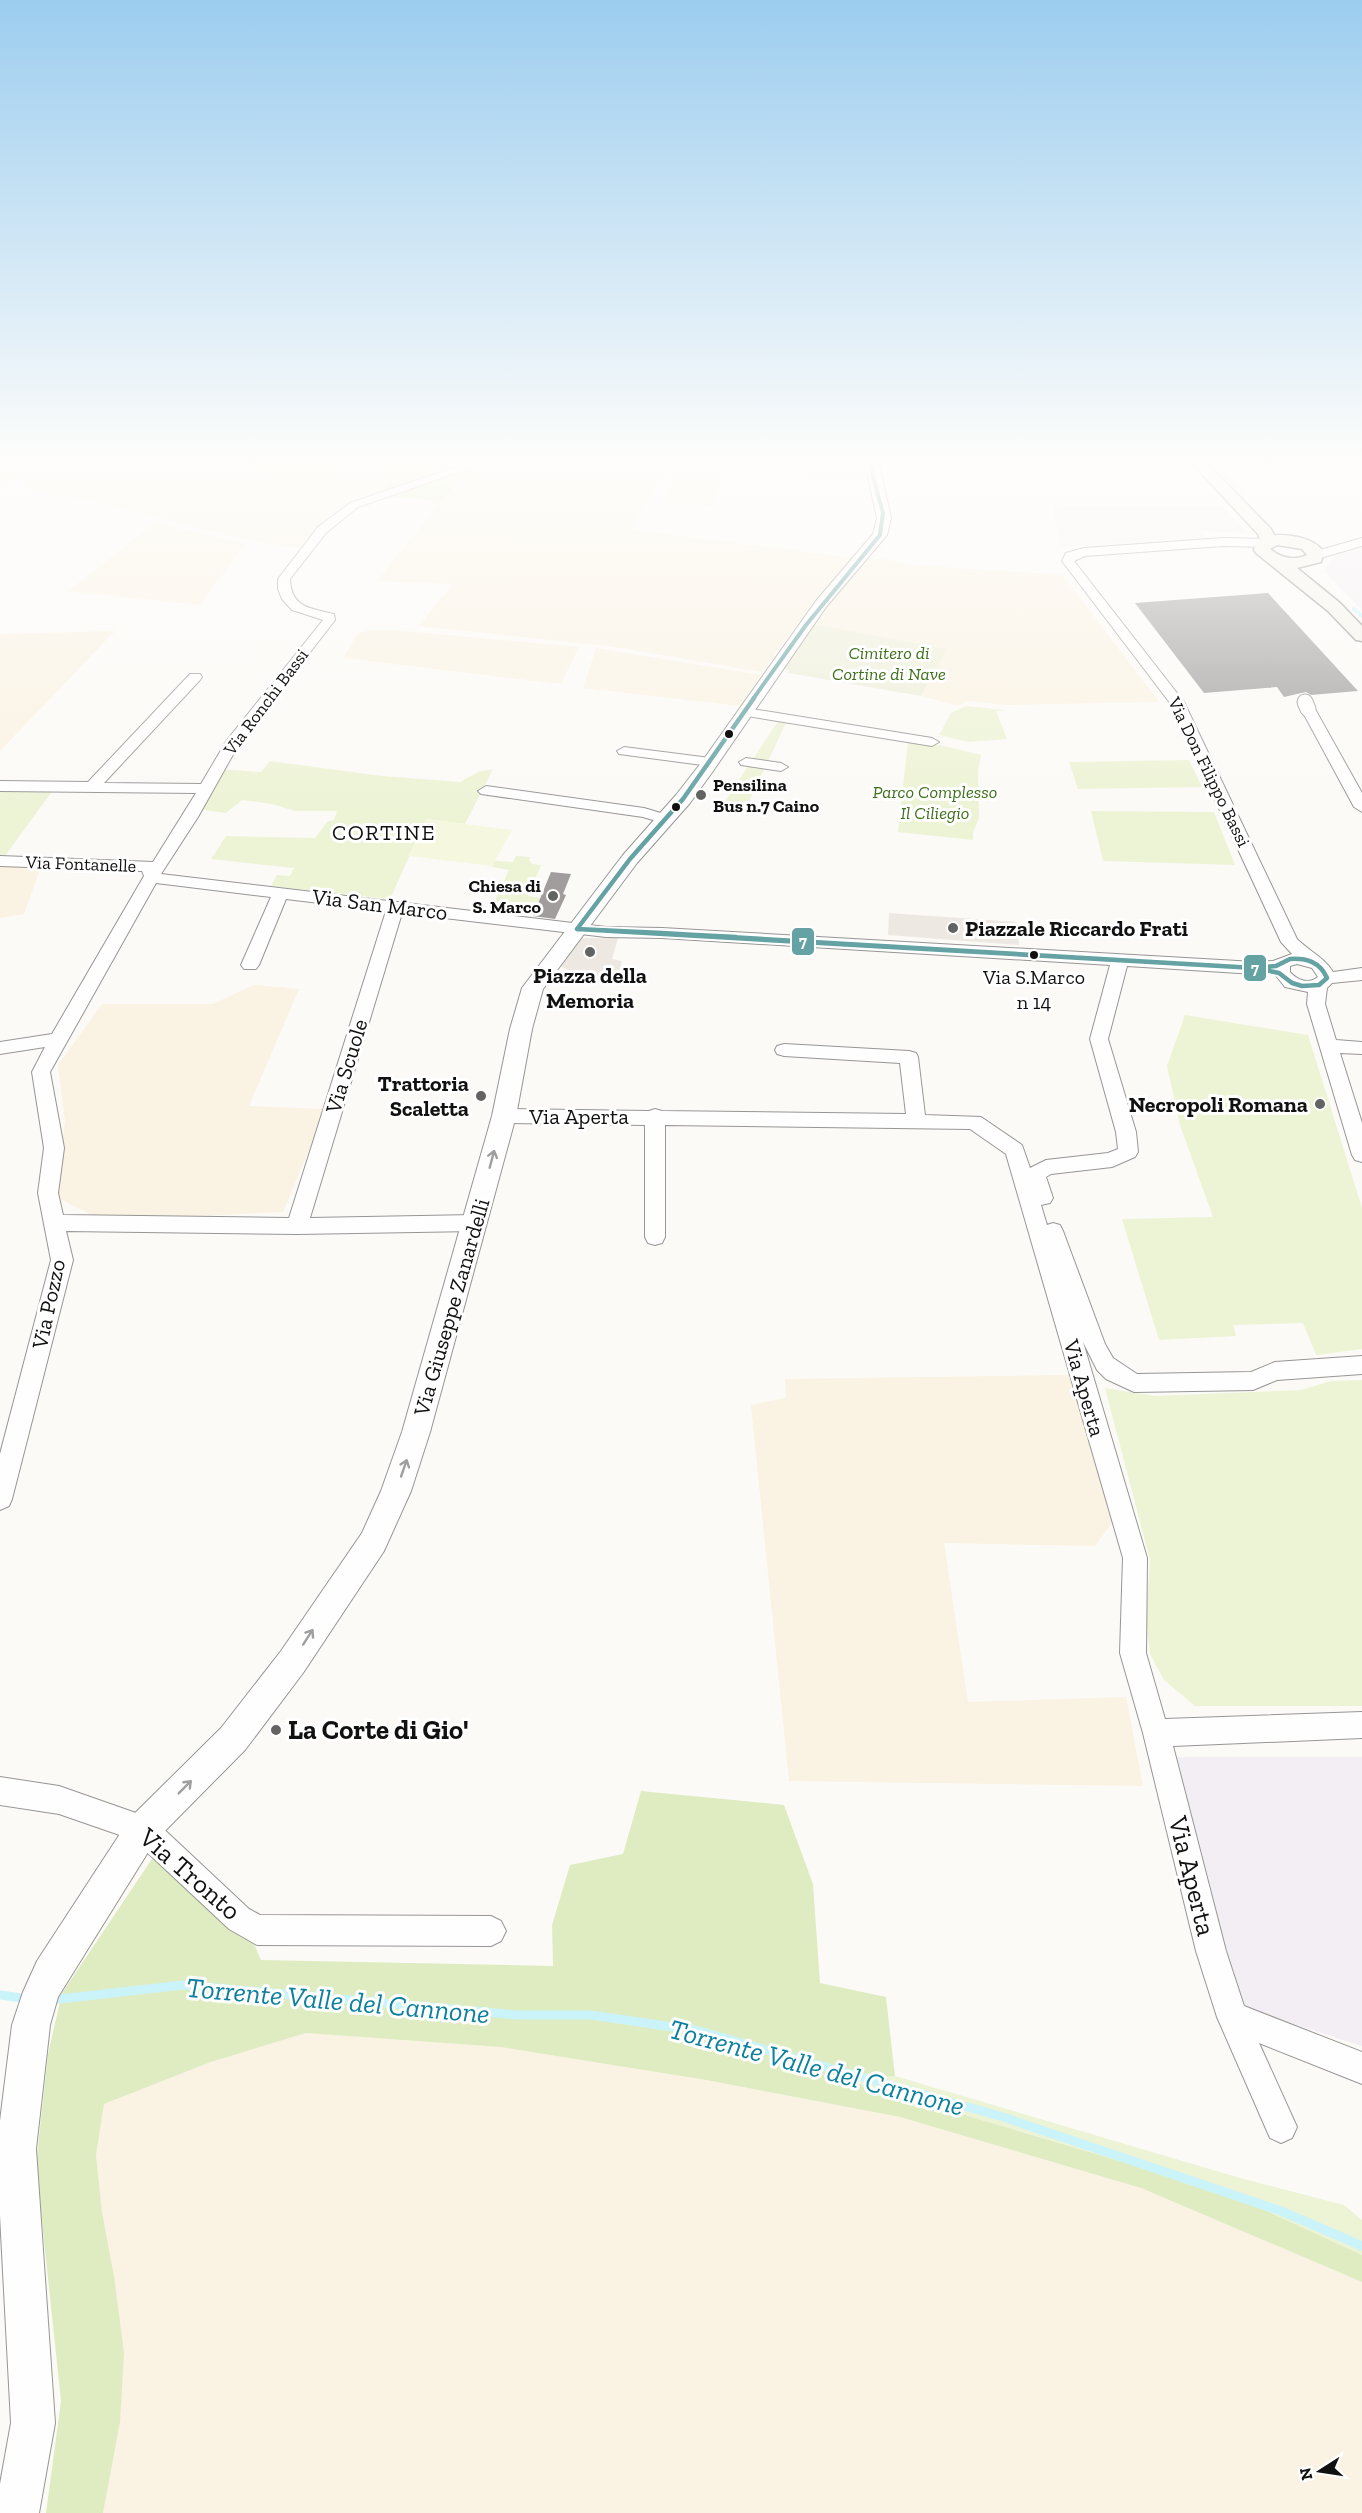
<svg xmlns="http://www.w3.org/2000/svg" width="1362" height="2513" viewBox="0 0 1362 2513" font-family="'Zilla Slab',serif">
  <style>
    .industrial { fill: #f3eef3 }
    .farmland { fill: #faf2e2 }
    .green { fill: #edf3d5 }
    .forest { fill: #dfecc2 }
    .cemetery { fill: #edeed9 }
    .pitch { fill: #f5f7df }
    .plaza { fill: #ede8e2 }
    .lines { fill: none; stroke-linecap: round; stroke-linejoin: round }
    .stream-far1 { stroke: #caf3fa; stroke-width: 4 }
    .stream { stroke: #caf3fa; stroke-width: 9 }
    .building { fill: #a09d9c }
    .pedestrian-casing { stroke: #979695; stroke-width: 17 }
    .minor-casing { stroke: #979695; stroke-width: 2 }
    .tertiary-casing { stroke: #979695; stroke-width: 2 }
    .secondary-casing { stroke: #8d8d8b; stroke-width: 3 }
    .pedestrian { stroke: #fffefe; stroke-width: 15 }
    .minor { fill: #fffefe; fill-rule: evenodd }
    .tertiary { fill: #fffefe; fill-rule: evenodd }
    .secondary { fill: #f6f2eb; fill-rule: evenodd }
    .bus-1-far1-casing { stroke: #fff; stroke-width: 7 }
    .bus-1-casing { stroke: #fff; stroke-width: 8 }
    .bus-1-far1 { stroke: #65a2a3; stroke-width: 4 }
    .bus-1 { stroke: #65a2a3; stroke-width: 4.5 }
    .oneway { stroke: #a09f9f }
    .bus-dot { fill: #111; stroke: #fff; stroke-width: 2 }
    .poi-dot { fill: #636362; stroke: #fff; stroke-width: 2 }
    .labels { text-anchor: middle; stroke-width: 6; stroke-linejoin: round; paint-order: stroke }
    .far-park-label { font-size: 18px; font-style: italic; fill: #3e6f1a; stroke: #fff }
    .far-street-label { font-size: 18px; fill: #111; stroke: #fff }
    .far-poi-label { font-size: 18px; font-weight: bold; fill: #111; stroke: #fff; text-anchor: start }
    .bus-label { font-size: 20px; fill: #111; stroke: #fff }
    .far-quarter-label { font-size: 22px; letter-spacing: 1.5px; fill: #111; stroke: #fff }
    .street-label { font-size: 22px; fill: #111; stroke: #fff }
    .poi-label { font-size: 22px; font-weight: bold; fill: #111; stroke: #fff; text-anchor: end }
    .near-poi-label { font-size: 27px; font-weight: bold; fill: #111; stroke: #fff; text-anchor: start }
    .near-street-label { font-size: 27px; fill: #111; stroke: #fff }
    .near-water-label { font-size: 28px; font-style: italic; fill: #0d7f9f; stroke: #fff }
    .line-badge { stroke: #fff; stroke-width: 2 }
    .badge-label { font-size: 16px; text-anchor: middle; font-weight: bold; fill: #fff }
  </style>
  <rect width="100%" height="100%" fill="#fcfaf7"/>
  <path class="industrial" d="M1053,505L1224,507L1248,533L1201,531L1206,537L1060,547Z
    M1362,548V610L1324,571L1334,556Z
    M1169,1757H1362V2046L1240,2007Z"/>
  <path class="farmland" d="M16,460H225L245,470L319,477L337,465L364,461L399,473L378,497L357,495L329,516L298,548L248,540L92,501L32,490L13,474Z
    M501,460H672L631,530L853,558L792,631L762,672L608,646L418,626L453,584L377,581L457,481L468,472L478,469L477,464Z
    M683,460H862L865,481L722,473L712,506L662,502Z
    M155,523L245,544L200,605L68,591Z
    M867,559H886L910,565L1063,575L1159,702L1007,705L967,701L958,706L921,696L947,649L813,624Z
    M371,630H394L579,647L561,684L343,658L358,633Z
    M115,631L0,751V634Z
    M596,648L761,675L740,706L583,688Z
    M0,862L42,864L24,914L0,918Z
    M254,985L299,989L249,1106L326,1109L283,1212L154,1218L94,1216L56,1197L65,1121L58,1065L102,1004H213Z
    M1073,1375L1114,1520L1095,1546L944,1543L968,1702L1126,1697L1143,1786L789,1781L751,1405L786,1398L785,1379Z
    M306,2033L500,2047L706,2080L900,2117L1141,2188L1362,2282V2513H103L120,2422L114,2276L102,2212L96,2155L104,2104L211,2062Z"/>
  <path class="green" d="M0,460H16L13,474L19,479L0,484Z
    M966,706L1005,710L996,711L1007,739L968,742L939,735L951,713Z
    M779,720L787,721L743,814L719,810Z
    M908,742L940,745L981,755L978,772L979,818L973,833V840L898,832Z
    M1189,760L1202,787L1078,789L1069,762Z
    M270,761L382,776L460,782L478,772L493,769L465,824L426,819L390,899L271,886L277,875L290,876L294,868L211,859L226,836L315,838L328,821L334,820L337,811H295L272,804L242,800L226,813L204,810L208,791L219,769L261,772Z
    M53,790L5,856H0V791Z
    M1091,811L1214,812L1235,865L1103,861Z
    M516,856L531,857L529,860L532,864L541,865L528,896L541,898L534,912L492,907L509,870L492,867L495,861L513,862Z
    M1185,1015L1308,1035L1362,1208V1349L1316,1355L1303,1323L1233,1325L1236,1336L1159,1340L1122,1219L1213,1217L1180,1125L1167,1066Z
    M1362,1380V1706H1195L1164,1680L1150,1654L1146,1620L1150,1560L1105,1388L1155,1396L1301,1390L1331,1381Z
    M895,2076L1240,2178L1344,2205L1362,2220V2255L1228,2193L837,2077Z"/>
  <path class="forest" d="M225,460H457L476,462L478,469C460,475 453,489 439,503L418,498L378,497L398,473L364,461L337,465L319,477L245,470Z
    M641,1791L784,1805L813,1884L820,1983L886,1997L895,2076L840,2078L1228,2193L1362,2255V2282L1141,2188L900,2117L706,2080L500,2047L306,2033L211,2062L104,2104L96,2155L102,2212L114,2276L124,2353L120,2422L103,2513H46L61,2401L36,2165L48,2054L62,1993L160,1847L248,1930L261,1960L553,1966L552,1925L570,1865L623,1854Z"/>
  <path class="cemetery" d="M813,624L947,649L921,696L788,673L789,670L782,669Z"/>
  <path class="pitch" d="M426,819L512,830L492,866L408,856Z"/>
  <path class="plaza" d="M889,913L1017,922L1019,945L888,935Z
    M583,938H618L612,959L622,961L617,980L580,977L557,964L577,939Z"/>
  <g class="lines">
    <path class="stream-far1" d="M409,460L435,462
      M1212,460L1236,486
      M470,466L513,460
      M1354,609L1362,616"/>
    <path class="stream" d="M0,1995L29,1999
      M51,2000L183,1985L517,2015H591L699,2031L1003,2117L1281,2211L1362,2246"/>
  </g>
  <path class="building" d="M1268,593L1358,691L1311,695L1306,692L1284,697L1277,687L1204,693L1135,603Z
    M551,872L571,874L563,894L566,895L555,919L533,916Z"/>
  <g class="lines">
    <defs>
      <path id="pedestrian" d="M1305,702L1308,709"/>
      <path id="minor" d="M426,460H456L468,464V469L358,507L326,533L290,579C291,608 310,608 334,614L335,620L239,744L198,817L161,874L606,927L662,928L1255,962L1273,961L1292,954L1281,942L1170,703L1062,561L1066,553L1084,548L1223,538L1266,539L1272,543L1266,547L1223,546L1085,556L1074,561L1184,702L1297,939C1309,951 1325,958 1333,972L1362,968V980L1332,983L1327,988L1325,1004L1336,1040L1362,1042V1054L1340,1053L1362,1123V1162L1355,1160L1352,1155L1307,1004L1308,992L1285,987L1273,972L1255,974L1127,966L1108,1039L1136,1132L1138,1152L1135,1157L1112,1167L1051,1174L1046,1177L1053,1198L1050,1203L1041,1205L1047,1225L1053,1223L1060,1225L1063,1231L1105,1344L1113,1358L1137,1374L1251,1372L1275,1362L1362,1356V1374L1277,1380L1253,1390L1134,1392L1106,1379L1097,1370L1083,1342L1147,1558L1146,1653L1165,1719L1362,1712V1738L1173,1746L1226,1951L1244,2006L1362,2052V2084L1259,2043L1297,2127L1292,2138L1281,2143L1270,2138L1217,2017L1196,1951L1143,1733L1120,1653L1123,1558L1006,1154L970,1129L665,1125V1237L662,1243L655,1245L648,1243L645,1237V1125L504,1123L497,1121L494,1116L497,1111L504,1109L649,1111L655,1109L662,1111L906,1114L900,1063L784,1056L777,1054L775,1050L777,1046L784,1044L909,1051L916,1053L918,1057L925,1115L981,1117L1022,1145L1030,1168L1046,1160L1108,1153L1118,1149L1116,1132L1090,1039L1110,965L662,938L606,937L402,913L310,1218L475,1215L482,1218L485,1223L482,1228L475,1231L297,1234L66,1231L73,1260L12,1499L9,1506L0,1510V1454L51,1260L38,1193L44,1148L32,1072L45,1047L0,1054V1042L52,1034L144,876L142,871L0,866V856L153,862L196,793L0,791V781L88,782L190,674H200L202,677L200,680L104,783L201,784L227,740L323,620L292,610L282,599L278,589V579L318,527L350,503L456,467L431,463ZM156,883L271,897L241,965L244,969H256L259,965L286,899L386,911L289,1218L63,1215L58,1193L64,1148L50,1072ZM1297,964L1312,968L1318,977C1309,984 1298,981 1290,972V966Z
        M1362,538V546L1317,559L1311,555L1313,552Z
        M1308,705L1315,709L1362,793V812L1354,807L1301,709Z
        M746,708L932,738L939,742L932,746L741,715L739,712L741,709Z
        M624,747L710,758L717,762L710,766L619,754L617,751Z
        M746,758L781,763L788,767L781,771L741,765L739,762Z
        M486,786L644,808L671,816L674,819L666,824L643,817L481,794L478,791Z
        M0,1777L59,1786L153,1819L249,1909L260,1915L491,1916L501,1921L506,1931L501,1941L491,1946L257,1945L229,1929L134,1840L59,1814L0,1805Z"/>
      <path id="tertiary" d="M864,460H878L891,518L887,535L826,607L713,771L690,803L637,863L543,989L532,1029L516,1116L430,1432L411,1491L384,1551L303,1673L245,1750L155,1841L58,1997L50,2025L36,2149L55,2423L39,2513H0V2484L11,2423L0,2215V2121L12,2025L23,1992L37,1961L131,1817L221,1728L281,1651L362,1533L381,1491L402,1432L492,1116L510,1029L522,988L623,855L676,795L701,763L816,601L873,534L877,518Z"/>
      <path id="secondary" d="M1189,460H1204L1271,529L1274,535C1292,535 1313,537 1324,552L1321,562L1297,568L1340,603L1362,626V641L1356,640L1328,611L1256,553L1254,550L1255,545L1260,540L1258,534ZM1277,545L1302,549L1307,555C1294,561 1281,558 1270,549Z"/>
    </defs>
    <use href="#pedestrian" class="pedestrian-casing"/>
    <use href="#minor" class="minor-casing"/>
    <use href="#tertiary" class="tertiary-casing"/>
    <use href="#secondary" class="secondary-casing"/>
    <use href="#pedestrian" class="pedestrian"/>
    <use href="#minor" class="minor"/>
    <use href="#tertiary" class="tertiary"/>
    <use href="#secondary" class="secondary"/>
    <defs>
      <path id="bus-1-far1" d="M753,699L806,625L880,535L883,513L873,477L871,460"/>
      <path id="bus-1" d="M577,929L662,933L1255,968Z
        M577,929L736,937
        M577,929L630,859L683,799L754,698
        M1290,959C1307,958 1320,962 1327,978L1319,985L1302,986L1292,983L1279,973L1255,968L1276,966Z"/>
    </defs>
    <use href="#bus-1-far1" class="bus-1-far1-casing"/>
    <use href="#bus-1" class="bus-1-casing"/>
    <use href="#bus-1-far1" class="bus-1-far1"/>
    <use href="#bus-1" class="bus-1"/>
  </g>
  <defs><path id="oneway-shaft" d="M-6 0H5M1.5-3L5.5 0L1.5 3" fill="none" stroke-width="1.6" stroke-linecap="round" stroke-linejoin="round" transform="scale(1.5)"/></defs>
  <g class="oneway">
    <use href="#oneway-shaft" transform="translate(492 1159) rotate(-75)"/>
    <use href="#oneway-shaft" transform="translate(404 1468) rotate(-71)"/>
    <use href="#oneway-shaft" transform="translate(308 1637) rotate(-57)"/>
    <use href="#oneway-shaft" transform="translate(185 1787) rotate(-45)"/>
  </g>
  <linearGradient id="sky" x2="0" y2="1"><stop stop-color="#9ccdef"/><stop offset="0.57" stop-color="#fefdfb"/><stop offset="1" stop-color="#fefdfb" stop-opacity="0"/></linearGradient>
  <rect width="1362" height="812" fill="url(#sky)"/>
  <g class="bus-dot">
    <circle cx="729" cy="734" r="5"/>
    <circle cx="676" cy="807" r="5"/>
    <circle cx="1034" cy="955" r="5"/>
  </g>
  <g class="poi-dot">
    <circle cx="701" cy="795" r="6"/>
    <circle cx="553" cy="896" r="6"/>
    <circle cx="953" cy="928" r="6"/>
    <circle cx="590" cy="952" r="6"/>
    <circle cx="481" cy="1096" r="6"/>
    <circle cx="1320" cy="1104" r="6"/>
    <circle cx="276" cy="1730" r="6"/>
  </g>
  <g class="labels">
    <g class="far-park-label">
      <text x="889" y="659">Cimitero di<tspan x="889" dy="21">Cortine di Nave</tspan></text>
      <text x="935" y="798">Parco Complesso<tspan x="935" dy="21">Il Ciliegio</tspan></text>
    </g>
    <g class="far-street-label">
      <text transform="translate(266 702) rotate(-53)" y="6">Via Ronchi Bassi</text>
      <text transform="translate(1209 772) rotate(64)" y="6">Via Don Filippo Bassi</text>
      <text transform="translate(81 864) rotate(2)" y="6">Via Fontanelle</text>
    </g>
    <g class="far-poi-label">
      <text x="713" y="791">Pensilina<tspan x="713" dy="21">Bus n.7 Caino</tspan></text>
      <text x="541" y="892" text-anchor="end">Chiesa di<tspan x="541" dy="21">S. Marco</tspan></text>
    </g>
    <g class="bus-label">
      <text x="1034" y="984">Via S.Marco<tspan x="1034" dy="25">n 14</tspan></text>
    </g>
    <g class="far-quarter-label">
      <text x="384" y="840">CORTINE</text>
    </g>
    <g class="street-label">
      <text transform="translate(380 904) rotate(7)" y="8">Via San Marco</text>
      <text transform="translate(346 1066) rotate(-73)" y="8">Via Scuole</text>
      <text x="579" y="1124">Via Aperta</text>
      <text transform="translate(48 1304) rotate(-78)" y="8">Via Pozzo</text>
      <text transform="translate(451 1307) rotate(-74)" y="8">Via Giuseppe Zanardelli</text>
      <text transform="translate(1085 1388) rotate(74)" y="8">Via Aperta</text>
    </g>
    <g class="poi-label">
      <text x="965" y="936" text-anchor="start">Piazzale Riccardo Frati</text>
      <text x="590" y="983" text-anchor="middle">Piazza della<tspan x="590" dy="25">Memoria</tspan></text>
      <text x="469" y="1091">Trattoria<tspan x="469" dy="25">Scaletta</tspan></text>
      <text x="1308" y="1112">Necropoli Romana</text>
    </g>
    <g class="near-poi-label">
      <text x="288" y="1739">La Corte di Gio'</text>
    </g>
    <g class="near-street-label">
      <text transform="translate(190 1874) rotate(41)" y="9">Via Tronto</text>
      <text transform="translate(1192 1876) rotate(76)" y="9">Via Aperta</text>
    </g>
    <g class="near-water-label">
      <text transform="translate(338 2000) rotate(5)" y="10">Torrente Valle del Cannone</text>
      <text transform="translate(817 2067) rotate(15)" y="10">Torrente Valle del Cannone</text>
    </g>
  </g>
  <g class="line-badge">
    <rect x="791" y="927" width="24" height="29" rx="6" fill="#65a2a3"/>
    <rect x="1243" y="954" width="24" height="28" rx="6" fill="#65a2a3"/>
  </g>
  <g class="badge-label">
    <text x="803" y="947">7</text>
    <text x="1255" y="974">7</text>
  </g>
  <g transform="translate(1320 2471) rotate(258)" stroke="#ffffff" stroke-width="4.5" paint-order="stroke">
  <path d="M0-4.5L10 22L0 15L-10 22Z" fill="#111111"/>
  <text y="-9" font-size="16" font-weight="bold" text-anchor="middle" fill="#111111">N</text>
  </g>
</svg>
